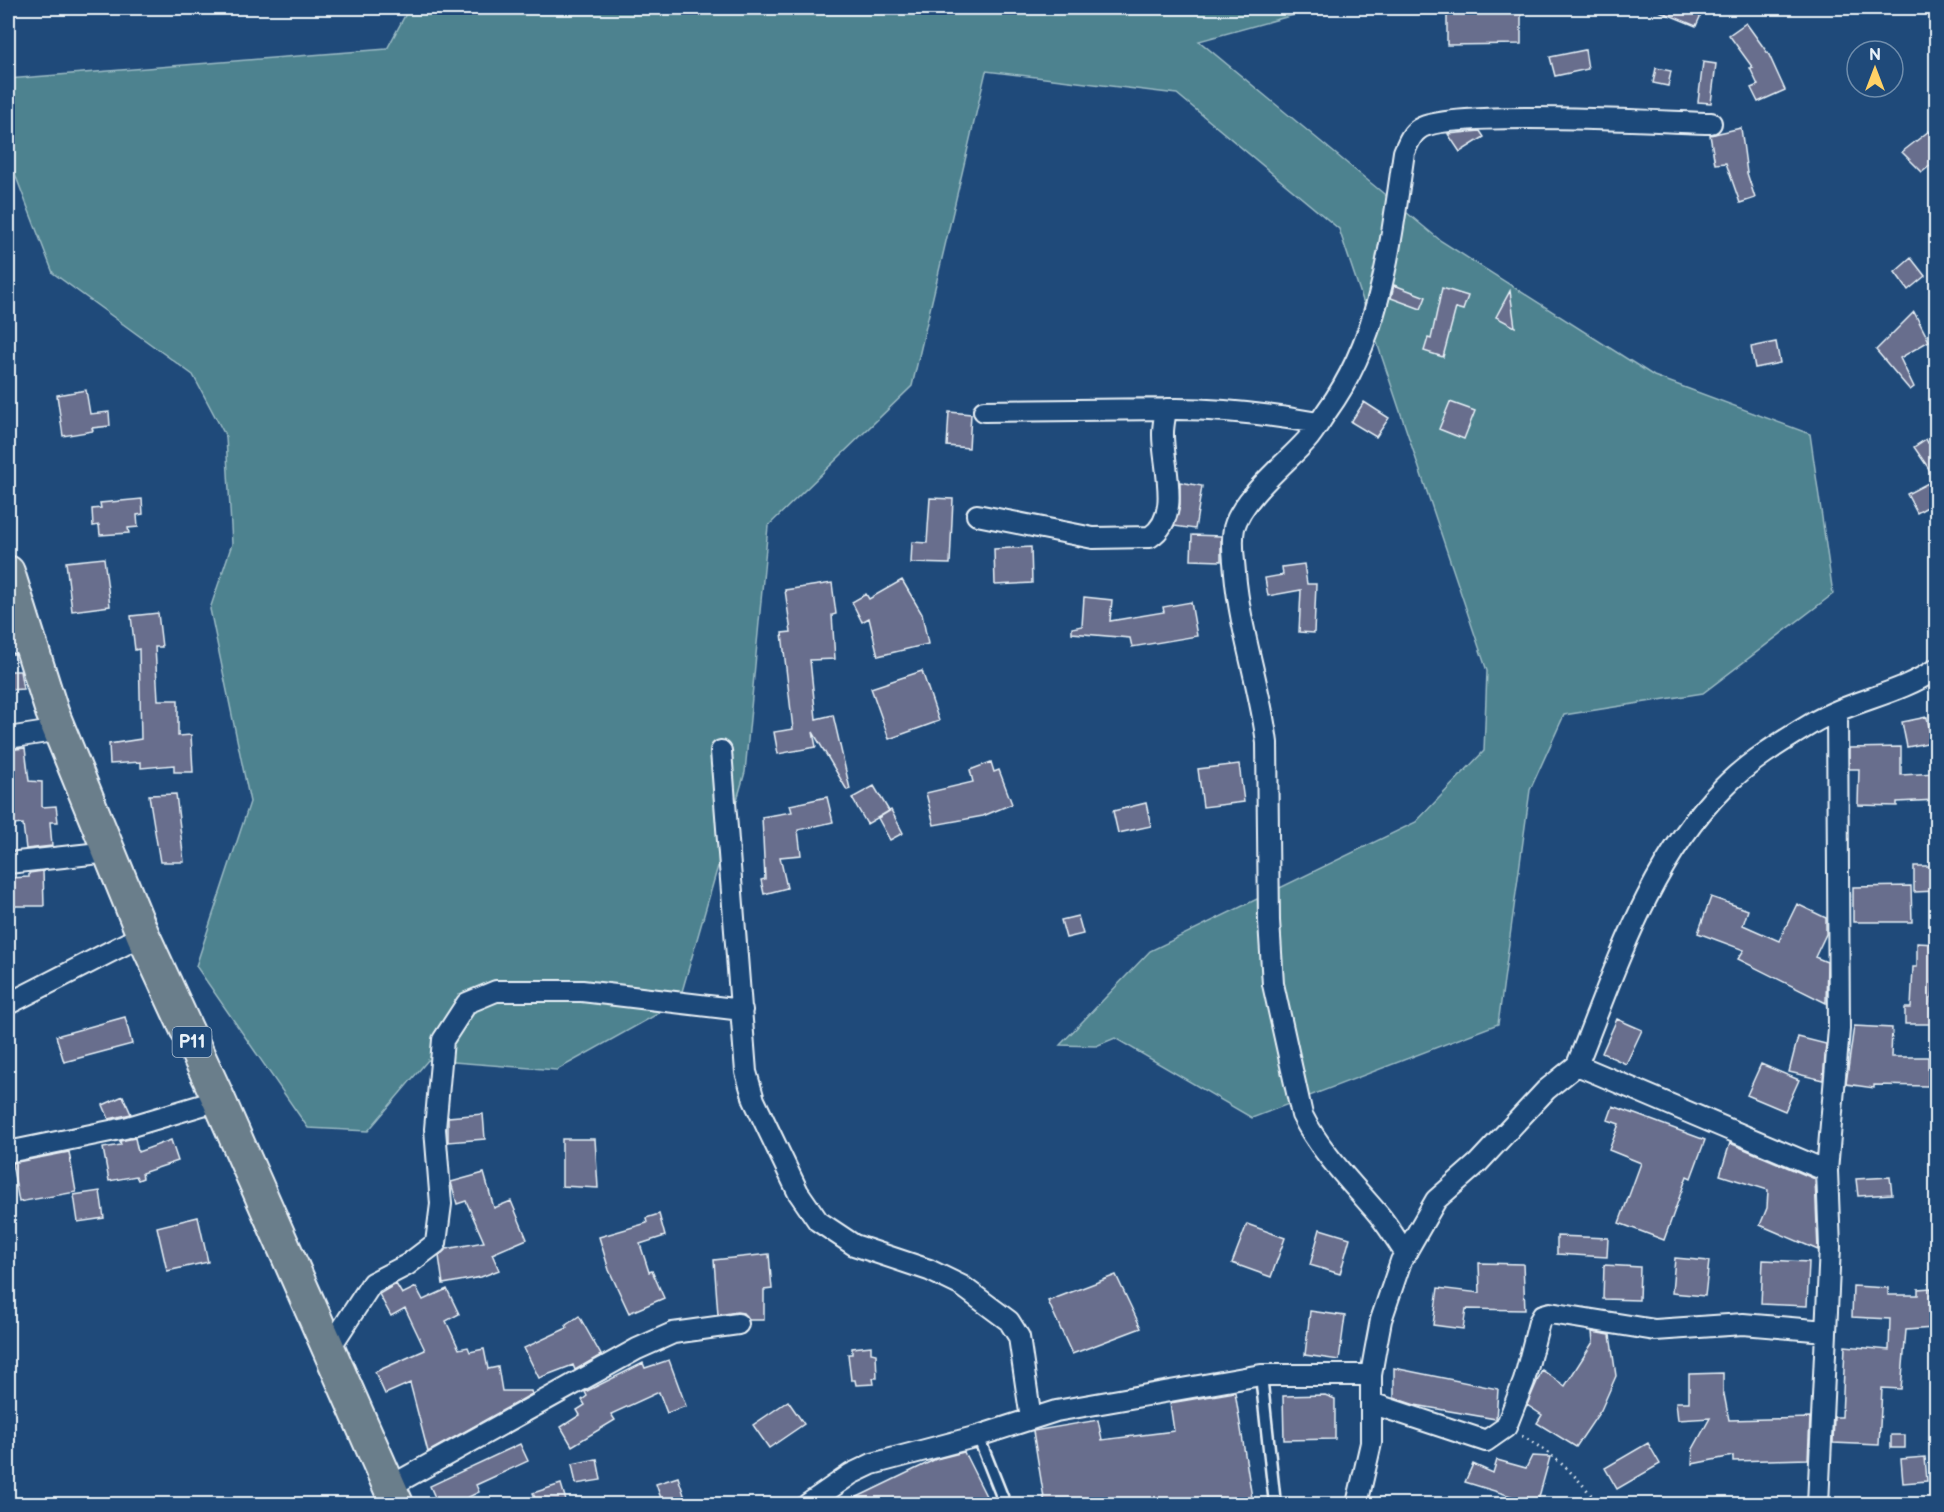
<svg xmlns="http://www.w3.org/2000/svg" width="1944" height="1512" viewBox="0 0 1944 1512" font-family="'Balsamiq Sans',sans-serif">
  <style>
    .green { fill: #4d828f; stroke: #9abac4; stroke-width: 1.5 }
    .building { fill: #676e8d; stroke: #e8f1f8; stroke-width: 1.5 }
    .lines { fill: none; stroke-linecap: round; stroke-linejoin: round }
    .service-casing { stroke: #e8f1f8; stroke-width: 15 }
    .minor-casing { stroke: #e8f1f8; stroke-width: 24 }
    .primary-casing { stroke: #e8f1f8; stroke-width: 36 }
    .path { stroke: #e8f1f8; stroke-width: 3; stroke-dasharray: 1.5 4.5; stroke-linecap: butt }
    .service { stroke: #1f4a7a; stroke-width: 10 }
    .minor { stroke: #1f4a7a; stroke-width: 20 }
    .primary { stroke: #6b7e8b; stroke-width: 32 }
    .labels { text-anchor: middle; stroke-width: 6; stroke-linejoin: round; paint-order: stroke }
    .shield { fill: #1f4a7a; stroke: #acbfd2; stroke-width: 1.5 }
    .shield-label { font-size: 18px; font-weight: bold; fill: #e8f1f8 }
  </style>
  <rect width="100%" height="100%" fill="#1f4a7a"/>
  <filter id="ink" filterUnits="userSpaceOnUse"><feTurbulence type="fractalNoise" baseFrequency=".0167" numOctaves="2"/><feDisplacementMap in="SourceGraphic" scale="12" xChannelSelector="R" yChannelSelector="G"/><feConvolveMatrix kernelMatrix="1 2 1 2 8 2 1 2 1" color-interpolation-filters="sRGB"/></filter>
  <g filter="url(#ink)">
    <path class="green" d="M409,8H1319L1199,41L1441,241L1654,376L1810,434L1833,594L1703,693L1564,715L1530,790L1498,1024L1252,1118L1115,1038L1096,1046L1060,1045L1150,951L1416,822L1484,751L1487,671L1339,229L1177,94L986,71L912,386L768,526L745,772L679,1002L557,1070L428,1060L368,1131L308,1128L196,966L250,802L210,609L232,544L226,437L193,375L53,273L8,156V79L387,49Z"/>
    <path class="building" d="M1447,8H1521V44L1447,45Z
      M1652,8H1704L1696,26Z
      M1746,23L1769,55L1785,90L1758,102L1751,88L1758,85L1750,68H1753L1729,35Z
      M1585,50L1588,69L1555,76L1550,57Z
      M1703,62L1716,64L1711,103L1698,102Z
      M1656,68L1671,71L1668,86L1653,83Z
      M1741,128L1747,173L1755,198L1740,203L1726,163L1715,164L1710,135Z
      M1480,131L1484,137L1460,152L1448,134Z
      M1929,131L1936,141V161L1922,172L1902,152Z
      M1911,258L1925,276L1908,290L1895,272Z
      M1394,285L1426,297L1421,309L1391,298Z
      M1442,288L1468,296L1463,310L1456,308L1443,357L1424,351L1428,338L1431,339Z
      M1510,291L1515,327L1496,317Z
      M1914,312L1929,341L1900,358L1914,387L1910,390L1876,350Z
      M1776,342L1780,363L1755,368L1751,347Z
      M86,390L90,414L109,412L110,426L92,428L93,431L63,436L57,395Z
      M1364,402L1389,418L1376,437L1351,422Z
      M1450,402L1475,411L1464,439L1439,429Z
      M949,412L971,414L969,448L947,446Z
      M1936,438V502L1917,513L1907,494L1936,479L1914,447L1926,439L1928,443Z
      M1180,482L1202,486L1195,529L1174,526L1180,505Z
      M930,498L953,499L950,564L911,563L912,542L927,543Z
      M142,499L143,514L137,515L138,527L128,528L129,533L100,535L99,525L93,526L92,509L101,508L100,503Z
      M1192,535L1221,536V561L1191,560Z
      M1031,547L1032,583L995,585L994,549Z
      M104,558L110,606L72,611L66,562Z
      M1304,564L1307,584H1316L1314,633L1299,632L1301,590L1268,596L1265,578L1283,575L1282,567Z
      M902,580L922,614L928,644L878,656L869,618L862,622L852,602L866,594L869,599Z
      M832,583L836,614L832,615L835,659L810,660L816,719L833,715L850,789L847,790L813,732L816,747L778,754L774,732L793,729L782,633L791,632L785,590Z
      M1084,597L1112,600L1110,621L1164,612L1163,607L1191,602L1197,636L1132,647L1130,638L1072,633V628L1082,626Z
      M158,613L162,647H155L158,700H178V736L191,735L193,772H174V765L141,768V762L110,764L109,744L141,739L139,649L135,650L131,616Z
      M8,671H20L23,689L8,690Z
      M922,671L939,721L889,739L871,688Z
      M1927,717L1932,742L1907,747L1902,722Z
      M1901,747V775L1936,773V800L1897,802V806L1858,805L1859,769H1849V748Z
      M25,748L29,781L42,782V807L56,806L58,822H50L52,846L26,849L23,824L12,825L10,806L8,807V750Z
      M991,762L994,772L999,770L1012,804L983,816L934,825L926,793L973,782L970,770Z
      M1239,764L1244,802L1203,807L1198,769Z
      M874,786L889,811L867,824L852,798Z
      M176,794L184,862H160L149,795Z
      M827,797L833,822L798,830L801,855L780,857L787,888L764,894L761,880L765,879L762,817L792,812L790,805Z
      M1146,803L1151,826L1118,833L1113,811Z
      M891,810L903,833L890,840L878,818Z
      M1914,866H1936V891L1914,892Z
      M43,871L44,906H8V878L29,877V873Z
      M1911,886L1912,922H1853V887Z
      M1711,897L1748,910L1743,925L1779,941L1797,904L1826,918V934L1815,957L1827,962L1826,1003L1738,959L1744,950L1698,933Z
      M1078,916L1083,934L1066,938L1061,920Z
      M1917,943L1936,944L1932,1003H1936V1024H1905V1008H1911L1913,967H1917Z
      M125,1017L132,1044L64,1062L56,1036Z
      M1617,1019L1642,1030L1626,1064L1602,1053Z
      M1854,1026L1892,1028L1891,1057H1928V1086L1874,1085V1088L1846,1084Z
      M1798,1037L1826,1044L1823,1080L1789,1072Z
      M1761,1064L1799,1080L1785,1111L1747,1095Z
      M123,1096L131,1114L109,1119L103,1105Z
      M1613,1106L1705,1140L1691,1178L1687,1176L1664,1240L1619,1223L1641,1163L1609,1150L1619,1124L1608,1120Z
      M483,1114L485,1139L448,1142V1117Z
      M135,1138L138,1152L171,1140L178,1161L142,1173L143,1178L138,1180L136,1176L109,1181L103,1148L121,1145L120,1141Z
      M562,1139H595L598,1188L562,1186Z
      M1730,1143L1815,1179L1818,1250L1760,1225L1767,1208L1768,1190L1720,1175Z
      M69,1152L76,1192L19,1202L12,1163Z
      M484,1173L494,1208L511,1201L527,1239L492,1254L499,1270L481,1277L443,1284L439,1256L446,1249L484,1242L466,1201L457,1204L451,1182Z
      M1890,1177L1892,1194L1858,1196L1856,1179Z
      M100,1191L104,1218L78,1222L74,1195Z
      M659,1214L665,1236L640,1244L649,1272L652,1271L664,1298L629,1313L609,1270L599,1237L647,1223L646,1218Z
      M198,1217L208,1262L167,1271L157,1227Z
      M1247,1224L1285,1238L1271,1277L1232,1263Z
      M1320,1229L1350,1238L1340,1274L1310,1265Z
      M1557,1236L1608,1238L1607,1257L1557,1254Z
      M769,1254L772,1289L764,1290V1320H749L743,1313L737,1312L718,1315L714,1260Z
      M1675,1258L1709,1261L1705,1296L1672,1293Z
      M1763,1260L1809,1262L1807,1306L1761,1304Z
      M1479,1263L1523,1264L1525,1310L1466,1309L1463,1329L1433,1325L1438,1288L1480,1293Z
      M1604,1265L1640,1267L1639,1300L1603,1299Z
      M1116,1275L1141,1328L1072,1354L1048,1301Z
      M396,1284L402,1294L416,1287L423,1300L447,1289L459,1314L446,1321L459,1349L468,1347L470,1352L484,1349L488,1369L498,1367L502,1391H531L532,1394L428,1452L410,1383L385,1394L375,1372L425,1350L405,1308L391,1316L379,1294Z
      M1853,1286L1888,1288V1295H1918V1289L1931,1288L1933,1328L1906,1330L1901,1389L1882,1388L1879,1445L1833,1443L1834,1417H1842L1845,1346L1889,1350L1890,1319L1852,1317Z
      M1310,1311L1345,1316L1339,1360L1305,1355Z
      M579,1316L601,1355L575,1370L573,1365L539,1378L524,1348L567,1328L566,1325Z
      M1592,1332L1610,1335L1616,1376L1601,1410L1576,1447L1537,1423L1542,1415L1527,1405L1542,1370L1565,1386L1593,1342Z
      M871,1346V1353L876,1354L877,1378H873L874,1384L856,1385L855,1380H851L848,1354H852V1348Z
      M669,1360L686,1406L667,1413L659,1392L611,1414L615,1420L572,1446L561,1427L580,1415L577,1410L585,1405L582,1400L587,1396L585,1392L643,1363L645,1368Z
      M1394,1368L1498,1389L1496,1419L1415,1405L1394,1398Z
      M1723,1373V1396L1724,1394L1729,1420L1810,1418L1808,1459L1733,1461V1456L1692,1464L1693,1449L1710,1418L1678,1420L1676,1402H1689V1374Z
      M1235,1392L1253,1504H1045L1033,1431L1098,1420L1102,1440L1174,1431L1170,1403Z
      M1325,1395L1335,1399V1439L1284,1440L1283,1396Z
      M788,1401L804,1424L769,1448L753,1425Z
      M1891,1435H1905V1448H1891Z
      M1648,1443L1660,1464L1617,1489L1605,1468Z
      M520,1444L528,1461L476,1485L479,1492L455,1504H438L430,1486Z
      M964,1452L990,1504H843L936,1459Z
      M1532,1456L1550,1457L1537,1504L1465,1482L1473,1464L1493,1473L1497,1460L1526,1468Z
      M1925,1457L1927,1481L1903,1483L1901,1459Z
      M597,1459L601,1480L576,1484L572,1464Z
      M678,1477L687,1504H663L656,1484Z
      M561,1484L567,1504H537L533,1493Z"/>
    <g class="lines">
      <defs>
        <path id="service" d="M8,647L28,648
          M1261,1375L1275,1504
          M978,1436L1005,1504"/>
        <path id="minor" d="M984,411L1166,409
          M977,515L1093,538L1150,537C1183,516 1162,464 1163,433C1163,425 1165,417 1166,409C1217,408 1267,414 1318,423
          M8,738L60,730
          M721,751L746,1072L754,1100L798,1192L818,1221L854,1245L929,1270L962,1286L1009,1321L1019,1337L1031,1419
          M8,863L109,852
          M8,1004L143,935
          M8,1152L125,1128L219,1100
          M1827,1171L1839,1029L1837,712
          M1406,1254C1397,1241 1389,1227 1379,1215C1352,1183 1321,1153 1302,1115L1273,984L1269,921L1267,743C1260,686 1240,631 1235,573C1234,558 1231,543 1234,528C1242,498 1285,464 1306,441C1314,432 1320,421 1327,411C1382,336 1391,240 1404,152C1408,143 1411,134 1419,129C1447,109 1664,122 1711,123
          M329,1349L372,1283L407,1265L436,1243L441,1204L435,1129L443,1040L467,1003L496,991H582L742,1010
          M1371,1403L1486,1441L1506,1427L1524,1381L1539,1322L1543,1315L1550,1313L1655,1330L1743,1324L1826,1331
          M389,1487L637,1349L673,1333L738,1324
          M808,1504L851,1474L872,1464L978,1436L1056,1411L1261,1375H1371
          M1357,1504L1371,1443V1375L1375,1352L1381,1320L1401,1261L1436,1200L1478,1163L1546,1090L1577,1065
          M1818,1504L1830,1247L1827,1171L1577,1065C1616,968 1648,864 1723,788C1748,762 1781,742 1811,724C1851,700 1898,695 1936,669"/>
        <path id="primary" d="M8,572L52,712L143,935L219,1100L397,1504"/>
      </defs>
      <use href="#service" class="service-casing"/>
      <use href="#minor" class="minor-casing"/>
      <use href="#primary" class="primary-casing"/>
      <path class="path" d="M1522,1436C1552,1453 1578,1476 1598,1504"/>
      <use href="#service" class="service"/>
      <use href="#minor" class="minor"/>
      <use href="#primary" class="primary"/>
    </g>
  </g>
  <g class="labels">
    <rect class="shield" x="172.5" y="1027" width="39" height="30" rx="4.5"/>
    <g class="shield-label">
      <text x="192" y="1048">P11</text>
    </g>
  </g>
  <rect width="1944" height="1512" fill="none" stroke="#1f4a7a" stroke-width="30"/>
  <rect x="15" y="15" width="1914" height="1482" fill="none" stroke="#e8f1f8" stroke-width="2" filter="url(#ink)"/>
  <g transform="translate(1875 69)"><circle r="28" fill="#1f4a7a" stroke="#6f8dac" stroke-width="1.5"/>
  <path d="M0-4.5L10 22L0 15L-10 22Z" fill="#ffd166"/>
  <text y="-9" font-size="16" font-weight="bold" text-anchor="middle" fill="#e8f1f8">N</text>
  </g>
</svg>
